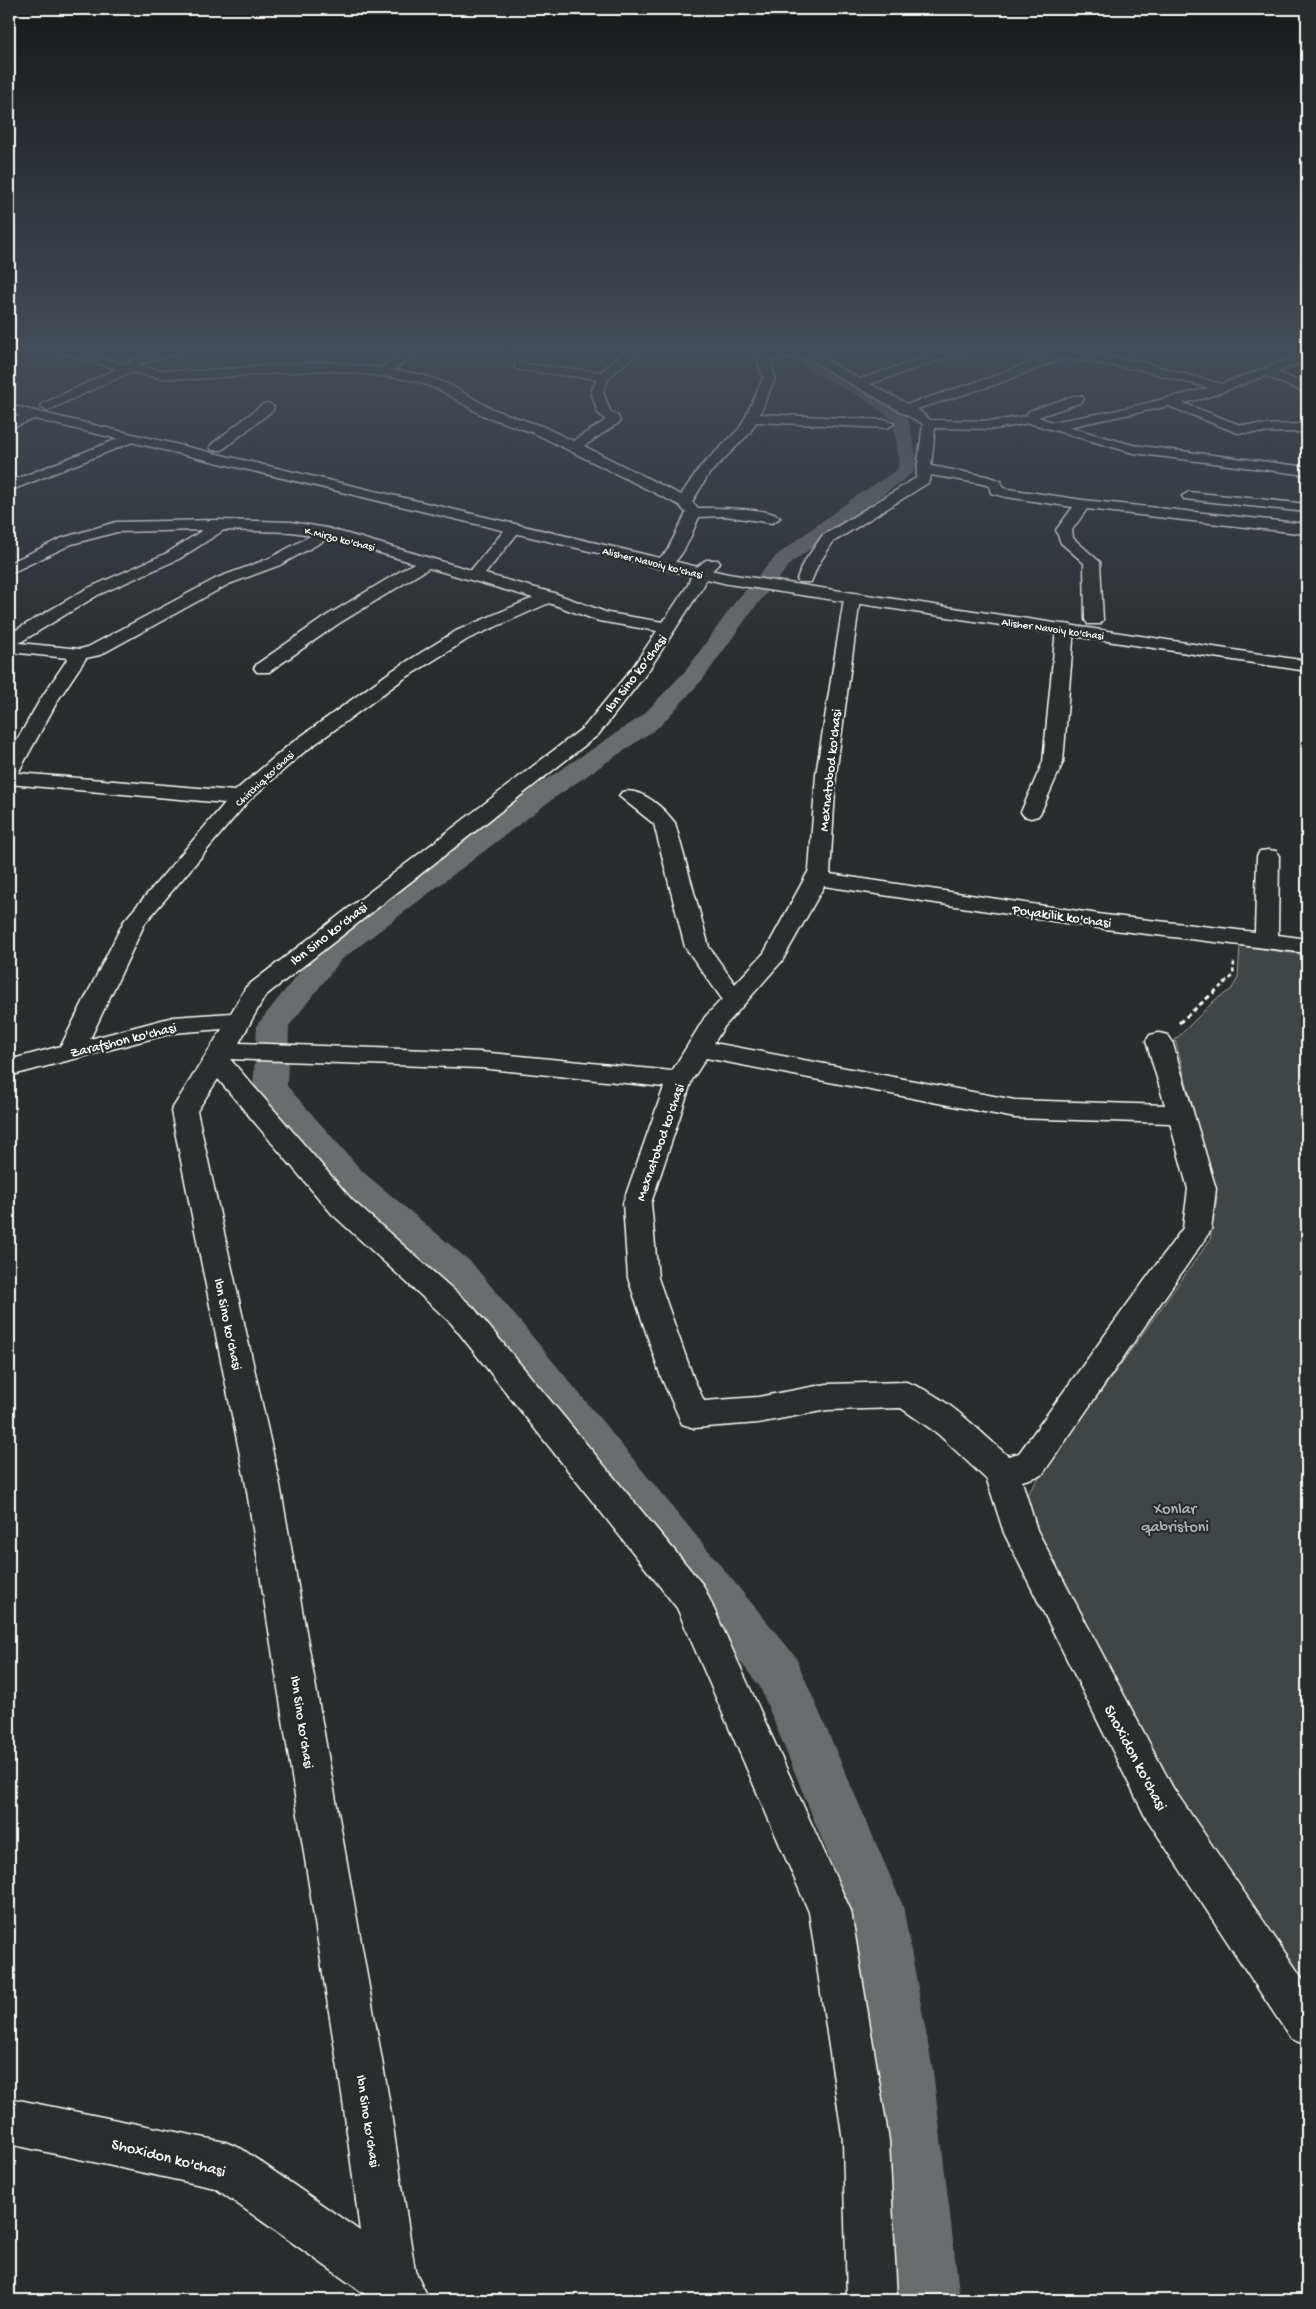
<svg xmlns="http://www.w3.org/2000/svg" width="1316" height="2309" viewBox="0 0 1316 2309" font-family="'Gochi Hand',sans-serif">
  <style>
    .green { fill: #414445; stroke: #a0a2a2 }
    .lines { fill: none; stroke-linecap: round; stroke-linejoin: round }
    .canal { fill: #6a6c6d; fill-rule: evenodd }
    .minor-casing { stroke: #fff; stroke-width: 3 }
    .major-casing { stroke: #fff; stroke-width: 3 }
    .path-far1 { stroke: #fff; stroke-width: 2.5; stroke-dasharray: 4 3; stroke-linecap: butt }
    .path { stroke: #fff; stroke-width: 3; stroke-dasharray: 5 4; stroke-linecap: butt }
    .minor { fill: #2a2d2e; fill-rule: evenodd }
    .major { fill: #2a2d2e; fill-rule: evenodd }
    .labels { text-anchor: middle; stroke-width: 4.5; stroke-linejoin: round; paint-order: stroke }
    .far-street-label { font-size: 11px; fill: #fff; stroke: #2a2d2e }
    .street-label { font-size: 14px; fill: #fff; stroke: #2a2d2e }
    .near-park-label { font-size: 16px; fill: #b3b4b5; stroke: #2a2d2e }
    .near-street-label { font-size: 16px; fill: #fff; stroke: #2a2d2e }
  </style>
  <rect width="100%" height="100%" fill="#2a2d2e"/>
  <filter id="ink" filterUnits="userSpaceOnUse"><feTurbulence type="fractalNoise" baseFrequency=".02" numOctaves="2"/><feDisplacementMap in="SourceGraphic" scale="10" xChannelSelector="R" yChannelSelector="G"/><feConvolveMatrix kernelMatrix="1 2 1 2 8 2 1 2 1" color-interpolation-filters="sRGB"/></filter>
  <g filter="url(#ink)">
    <path class="green" d="M1240,946L1307,955V2018L1266,1961L1119,1716L1023,1500L1210,1240L1217,1198L1175,1040L1216,999L1231,990L1238,978Z"/>
    <g class="lines">
      <path class="canal" d="M788,349H802L827,368L873,391L907,414L917,459L914,472L791,563L751,612L703,679L660,726L554,798L341,960L289,1026L287,1086L363,1172L472,1263L795,1656L903,1906L933,2071L960,2300H896L875,2071L849,1906L760,1687L446,1283L337,1190L253,1088L257,1025L319,948L536,786L642,716L687,669L735,602L777,555L856,496L897,470L899,459L893,420C883,413 872,404 861,397C843,386 795,369 788,349Z"/>
      <defs>
        <path id="minor" d="M54,349C78,347 102,359 126,364C143,352 165,349 186,349L184,351L143,363L138,366L160,370L195,371L325,362L381,368L396,357L400,349H412L405,362L393,370L423,375L448,384L492,409L544,427L573,441L606,420L598,413L591,392L597,379L520,370L516,369L514,366L516,363L601,372L628,349H641L609,378L603,392L610,411L618,416L620,422L584,446L681,495L699,468L739,429L745,418L763,378L757,358L747,349H760L765,352L815,349L826,360L860,379L950,349H967L965,351L870,384L908,404L989,378L1048,355L1024,351L1022,349H1050L1138,361L1221,384L1307,353V361L1277,372L1307,385V393L1265,376L1205,398L1183,403L1240,425L1307,424V432L1238,433L1169,406L1068,427L1133,445L1307,467V475L1133,453L1029,423L995,429L935,428L931,466L986,476L1001,481L1003,488L1008,489L1083,500L1307,524V534L1087,509L1072,530L1073,538L1100,562L1103,620L1100,624H1088L1085,620L1084,563L1061,543L1056,530L1073,507L1006,497L991,493L989,486L983,484L931,475L928,483L833,542L818,565L811,582H799L797,579L802,565L822,536L916,478L923,424L832,373L806,356L770,359L775,378L760,414L887,420L894,424L887,428L756,422L749,434L709,474L692,502L698,508C713,508 772,507 780,518L772,523L725,516L699,517C691,534 680,574 655,567L653,564L667,551L686,513L679,505L534,433L482,415L440,390L416,381L383,376L325,370L195,379L160,378L130,372L47,411L41,407L42,404L116,369L56,351ZM1063,358L1137,369L1209,388L1114,411L1052,422L1038,417L1082,402L1084,399L1082,396H1074L1029,411L1026,416L995,421L930,420L917,409L997,384Z
          M268,403L274,407L273,410L222,450H212L210,447L212,444L263,404Z
          M31,411L36,412L38,415L36,418L9,429V420Z
          M130,434L135,435L137,438L135,441L9,491V482Z
          M1189,492L1307,504V512L1184,499L1182,496Z
          M221,520L291,522L327,528L471,570L508,526H518L521,529L485,574L554,593L608,613L663,622L688,585L693,570L706,560H718L720,563L707,575L704,585L646,674L598,735L265,996L239,1043L480,1052L672,1071L705,1017L722,999L685,947L654,824L619,796L622,792C641,787 664,808 675,823L709,947L735,984L764,953L809,870L816,774L844,599L846,595H858L860,599L836,774L830,874L1105,915L1255,932L1257,856L1260,851L1268,850L1276,851L1279,856L1278,935L1307,939V953L1105,929L824,886L782,961L724,1027L714,1043L1015,1100L1165,1105L1146,1041L1150,1035L1159,1033L1168,1035L1172,1041L1216,1189L1211,1230L1042,1475L1022,1481L1037,1530L1173,1788L1307,1985V2045L1291,2039L1145,1816L1004,1533L987,1480L938,1434L901,1408L827,1410L758,1423L694,1428L682,1424L661,1377L628,1278L623,1203L664,1087L480,1068L230,1059L352,1200L473,1307L703,1585L851,1911L889,2141L897,2300H847L843,2141L809,1912L677,1608L451,1323L332,1214L218,1079L197,1111L280,1485L388,2094L415,2271L426,2293L423,2300H369V2297L215,2188L9,2144V2098L225,2142L242,2149L360,2231L342,2094L246,1485L171,1111L222,1029L173,1033L9,1076V1060L61,1046L124,921L225,803L9,784V754L40,700L68,658L9,652V634L86,589L167,553L203,530L117,532L72,544L9,574V563L62,538L116,522ZM224,530L291,532L312,535L268,559L217,578L88,647L80,649L19,643L98,595L179,559ZM329,538L414,563L326,616L257,664L254,668L257,672H269L338,624L429,568L533,598L456,631L390,672L289,745L235,791L18,773L58,700L86,658L100,655L229,584L280,565ZM549,603L599,621L657,631L633,667L584,727L246,987L231,1013L173,1017L90,1039L145,923L250,799L303,753L402,680L468,639ZM706,1058L1015,1118L1170,1123L1188,1189L1183,1228L1019,1453L1008,1456C977,1429 946,1395 906,1382L827,1384L758,1397L704,1401L693,1377L658,1278L651,1203L692,1080Z
          M1065,624L1071,625L1074,629L1063,762L1041,812L1038,816L1031,818L1024,816L1021,812L1043,762L1056,629L1059,625Z"/>
        <path id="major" d="M9,405L728,574L1307,661V671L728,584L9,413Z"/>
      </defs>
      <use href="#minor" class="minor-casing"/>
      <use href="#major" class="major-casing"/>
      <path class="path-far1" d="M1219,988L1233,976L1234,962"/>
      <path class="path" d="M1179,1023L1220,987"/>
      <use href="#minor" class="minor"/>
      <use href="#major" class="major"/>
    </g>
  </g>
  <linearGradient id="sky" x2="0" y2="1"><stop stop-color="#171919"/><stop offset="0.52" stop-color="#444c57"/><stop offset="1" stop-color="#444c57" stop-opacity="0"/></linearGradient>
  <rect width="1316" height="672" fill="url(#sky)"/>
  <g class="labels">
    <g class="far-street-label">
      <text transform="translate(340 538) rotate(14)" y="4">K.Mirzo ko'chasi</text>
      <text transform="translate(653 562) rotate(14)" y="4">Alisher Navoiy ko'chasi</text>
      <text transform="translate(1053 628) rotate(8)" y="4">Alisher Navoiy ko'chasi</text>
      <text transform="translate(264 778) rotate(-43)" y="4">Chirchiq ko’chasi</text>
    </g>
    <g class="street-label">
      <text transform="translate(635 673) rotate(-53)" y="5">Ibn Sino ko‘chasi</text>
      <text transform="translate(829 770) rotate(-84)" y="5">Mexnatobod ko'chasi</text>
      <text transform="translate(1062 915) rotate(8)" y="5">Poyakilik ko'chasi</text>
      <text transform="translate(328 933) rotate(-38)" y="5">Ibn Sino ko‘chasi</text>
      <text transform="translate(123 1039) rotate(-14)" y="5">Zarafshon ko'chasi</text>
      <text transform="translate(659 1142) rotate(-71)" y="5">Mexnatobod ko'chasi</text>
      <text transform="translate(229 1324) rotate(78)" y="5">Ibn Sino ko‘chasi</text>
      <text transform="translate(303 1722) rotate(81)" y="5">Ibn Sino ko‘chasi</text>
      <text transform="translate(369 2121) rotate(81)" y="5">Ibn Sino ko‘chasi</text>
    </g>
    <g class="near-park-label">
      <text x="1175" y="1513">Xonlar<tspan x="1175" dy="18">qabristoni</tspan></text>
    </g>
    <g class="near-street-label">
      <text transform="translate(1137 1757) rotate(62)" y="6">Shoxidon ko'chasi</text>
      <text transform="translate(169 2156) rotate(14)" y="6">Shoxidon ko'chasi</text>
    </g>
  </g>
  <rect width="1316" height="2309" fill="none" stroke="#2a2d2e" stroke-width="30"/>
  <rect x="15" y="15" width="1286" height="2279" fill="none" stroke="#fff" stroke-width="2" filter="url(#ink)"/>
</svg>
